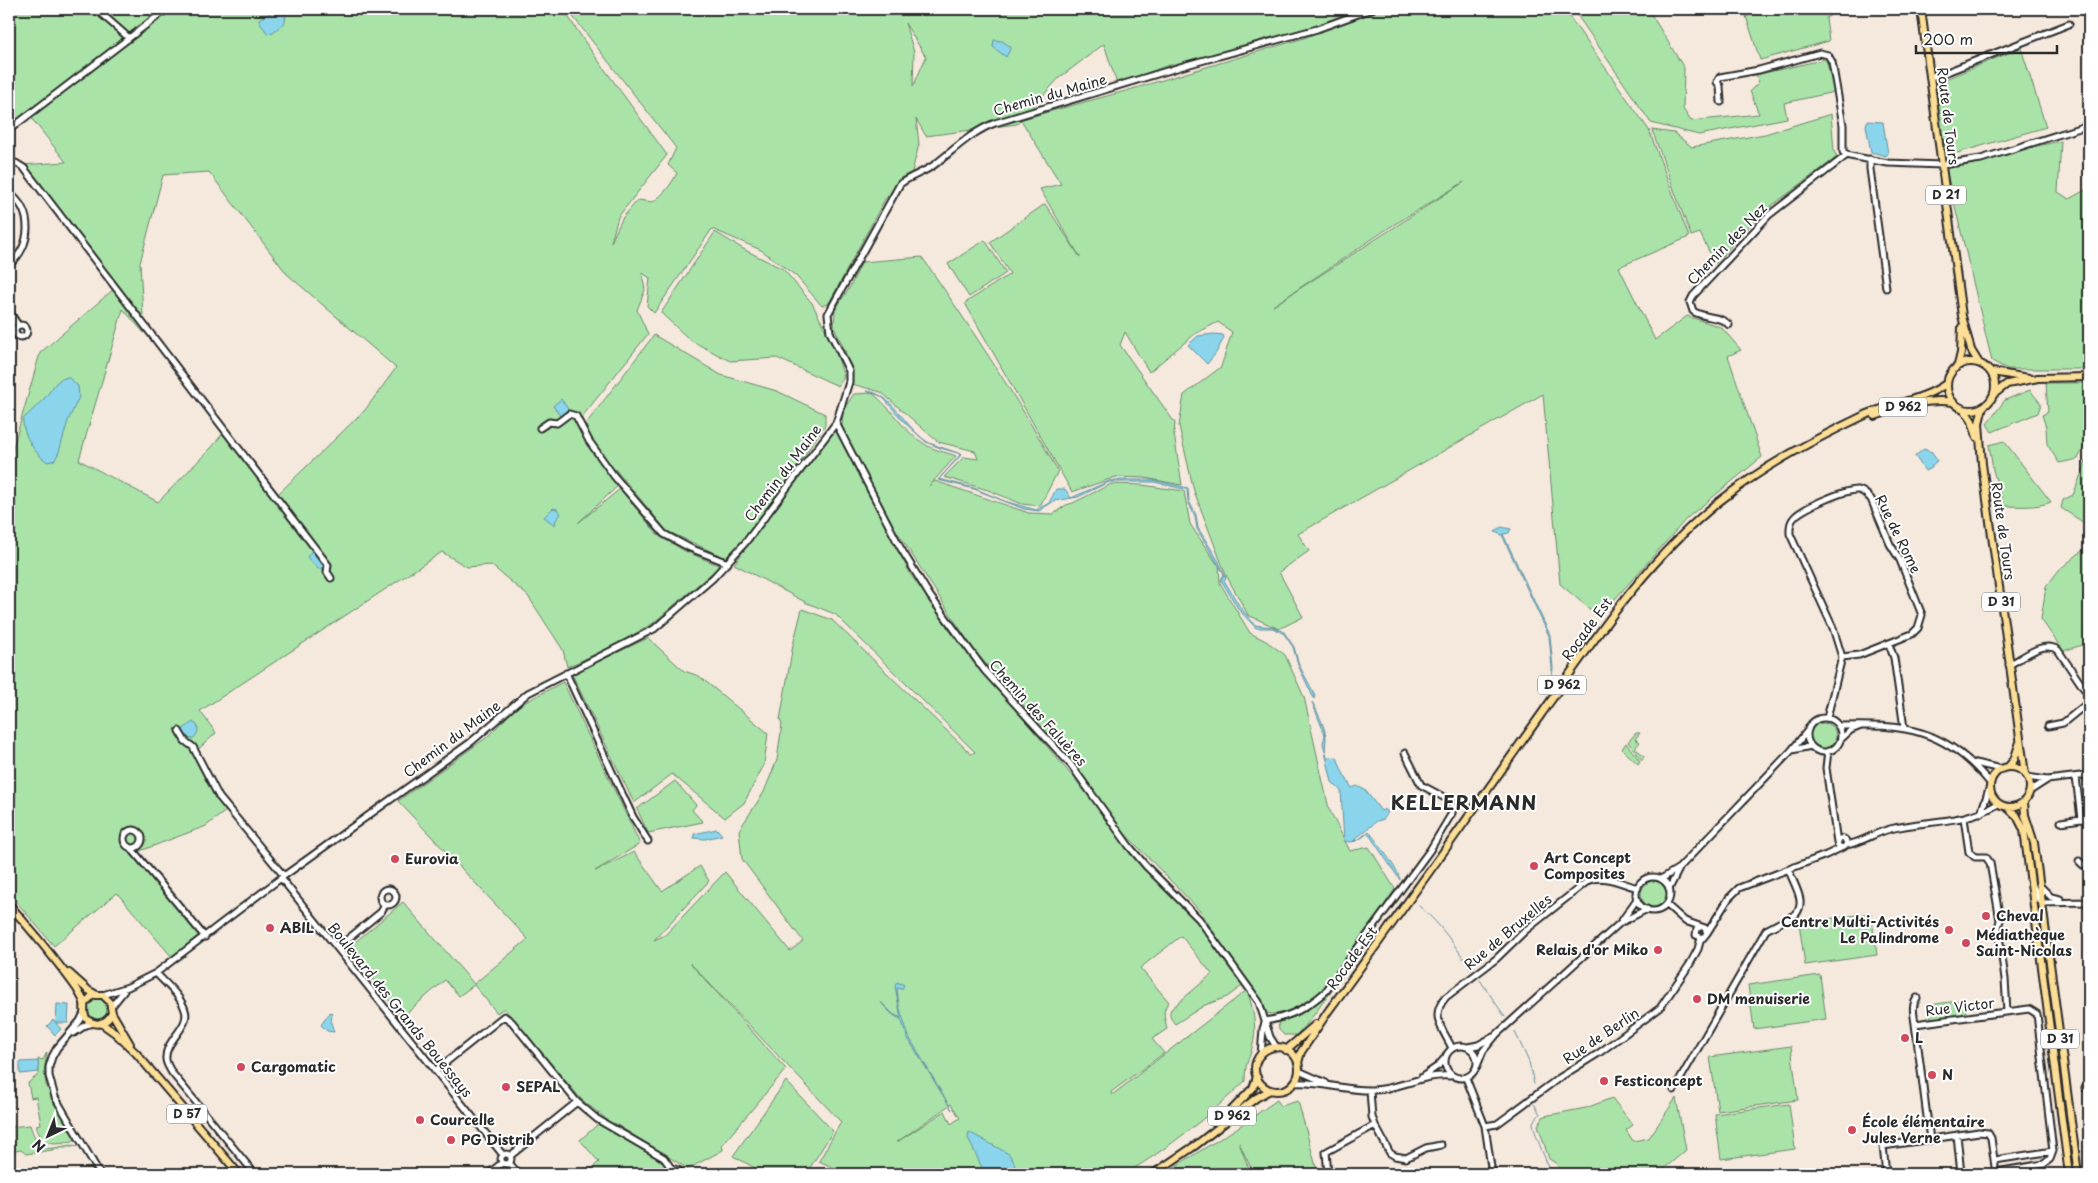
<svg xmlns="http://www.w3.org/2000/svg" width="2098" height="1183" viewBox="0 0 2098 1183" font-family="'Playpen Sans',sans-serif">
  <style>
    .green { fill: #a9e3a8; stroke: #6a876a; fill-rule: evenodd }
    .water { fill: #8ad5eb; stroke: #64919e }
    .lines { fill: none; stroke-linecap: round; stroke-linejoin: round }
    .stream { stroke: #64919e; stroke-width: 1 }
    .minor-casing { stroke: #2b2b2b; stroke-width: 9 }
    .major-casing { stroke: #2b2b2b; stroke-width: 10 }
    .minor { stroke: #fff; stroke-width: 5 }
    .major { stroke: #fdde96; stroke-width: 6 }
    .poi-dot { fill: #d1495b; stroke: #fff; stroke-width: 2 }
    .labels { text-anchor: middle; stroke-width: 4; stroke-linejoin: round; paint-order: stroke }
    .shield { fill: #fff; stroke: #6b6b6b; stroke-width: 1 }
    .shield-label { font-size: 12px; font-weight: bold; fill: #2b2b2b }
    .street-label { font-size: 14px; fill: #2b2b2b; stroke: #fff }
    .poi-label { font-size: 14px; font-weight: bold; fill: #2b2b2b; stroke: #fff; text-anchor: start }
    .district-label { font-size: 19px; font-weight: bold; letter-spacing: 1px; fill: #2b2b2b; stroke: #fff }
  </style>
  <rect width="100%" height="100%" fill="#f5e8dd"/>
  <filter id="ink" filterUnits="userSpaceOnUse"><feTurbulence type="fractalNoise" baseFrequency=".02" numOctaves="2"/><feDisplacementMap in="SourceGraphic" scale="10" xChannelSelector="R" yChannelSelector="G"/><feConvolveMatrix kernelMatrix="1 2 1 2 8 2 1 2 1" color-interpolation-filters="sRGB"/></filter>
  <g filter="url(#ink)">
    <path class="green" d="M9,9H563L587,45L667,155L618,217L611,242L623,217L638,200L653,202C664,194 671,185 677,173L668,165L676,148L567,9H1366L1348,19L1271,41L1166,66L1117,84L1104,44L1059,78L1022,119L1129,90L1304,38L1376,9H1564L1649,130L1689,237L1619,267L1655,340L1687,316L1721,327L1741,350L1728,356L1762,457L1687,518L1599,617L1560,584L1543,394L1298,534L1309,551L1279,572L1303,617L1279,629L1248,615L1226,575L1194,491L1179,426L1184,395L1221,367L1232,332L1218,322L1195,334L1149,372L1125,332L1120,345L1175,423L1174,434L1182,485L1145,478L1116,477L1072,492L965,303L1010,274L990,242L1045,204L1080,257L1040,189L1061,184L1021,120L1017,124L926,136L916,119L919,144L912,172L885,199L829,303L822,306L796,276L761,250L712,229L654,313L647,306L650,278L642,273L645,290L637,310L648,334L581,418L585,425L654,335L721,375L777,391L825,414V425L749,538L726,558L667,531L615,469L622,482L578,523L620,489L659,536L685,551L720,566L652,624L613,646L567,667L563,650L528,596L491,565L467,567L442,552L200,711L216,733L193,754L214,796L226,811L206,826L132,854L200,934L172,957L117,893L54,946L9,893V462L40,353L115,288L21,165L66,162L29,115L9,130ZM905,23L926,57L913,87L914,52ZM209,172L287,274L396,368L365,410L278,494L226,429L213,446L158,502L79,460L123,309L144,333L140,263L163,175ZM1464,182L1273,306L1390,227Z
      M1573,9H1648L1684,68L1683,109L1691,121L1759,114L1750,91L1759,82L1756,75L1826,59L1834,92L1784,103L1787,118L1699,135L1651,123Z
      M1767,9H1840L1826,18L1829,41L1760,60L1746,16L1767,11Z
      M2021,48L2046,127L1947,156L1931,85Z
      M1831,114L1834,151L1837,157L1758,216L1715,264L1700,233L1691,236L1652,130L1674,133L1692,147L1765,134Z
      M2061,141L2058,192L2069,199L2089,188V369H2007L1992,361L1945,165Z
      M715,232L745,250L783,269L812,303L835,349L844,377L838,386L777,358L730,361L690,340L661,313Z
      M985,240L1006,273L969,297L948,264Z
      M922,257C970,327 1017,397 1058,471L1040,506L1022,504L988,490L944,477L964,457L978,459L975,451L938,442L881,392L852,384L846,353L834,327L835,310L850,287L862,262Z
      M2046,383H2089V450L2086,442L2078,459L2059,463L2047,444L2046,427L2042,415L2048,412Z
      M2030,390L2041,404L2038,413L1992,432L1987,424L2005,400Z
      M872,393C892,408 902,430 923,443C932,450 946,452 956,456L929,486L935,481L1029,513L1053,514L1066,505L1073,503L1111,484L1142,485L1184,491L1190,524L1217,564L1219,562L1220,583L1250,633L1266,641L1285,655L1304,697L1329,809L1350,851L1369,847L1395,889C1375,918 1331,992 1303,1006C1290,1013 1276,1015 1262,1013L1202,913L1108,816L1018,698L975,652L892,524L842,427L843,410L854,394Z
      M834,428L911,575L957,641L1074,778L1163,888L1191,913L1242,986L1227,997L1205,1005L1175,1024C1171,1019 1168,1015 1171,1009L1212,974L1181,936L1140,968L1169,1002C1161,1011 1165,1018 1167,1029L1152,1039L1164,1053L1111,1092L1112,1095L1247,990C1253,1008 1258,1029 1252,1048C1248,1063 1245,1063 1245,1081C1208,1117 1169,1148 1125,1174H849L853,1171H841L819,1161L841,1122L690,963L786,1069L722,1145L723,1150L688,1169L614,1123L681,1174H585L599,1162L580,1140L605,1118L581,1099L504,1008L497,1013L474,985L459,996L445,980L402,1017L348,948L403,902L474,984L528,939L398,801L486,738L518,706L563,682L640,844L595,871L634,852L662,891L700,866L709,881L654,940L665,935L725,872L790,951L803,941L742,859L739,830L764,792L777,760L782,724L780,720L793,645L802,609L832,620L971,754L975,752L835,614L807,603L734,564ZM951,1104L960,1118L951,1124L945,1111L897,1142Z
      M2004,441L2051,502C2036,508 2020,506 2004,506L1993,470L1989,445Z
      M2089,454V526L2061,508L2063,500L2073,495Z
      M2089,545V643L2063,651L2041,619L2046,587L2059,570Z
      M648,638L684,671L699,676L768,733L764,765L744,803L725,818L672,774L634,803L572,674Z
      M1810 736a13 13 0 1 1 26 0a13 13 0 1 1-26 0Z
      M1636,733H1640L1635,739L1640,742L1635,748L1644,756L1642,760L1628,742Z
      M1626,743L1640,761L1638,764L1622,749Z
      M675,781L696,805L692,810L703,822L648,833L637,809Z
      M1641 894a13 13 0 1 1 26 0a13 13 0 1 1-26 0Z
      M1871,913L1877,955L1805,965L1799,923Z
      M1820,975L1826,1019L1754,1029L1748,985Z
      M1337,984L1306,1025L1296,1035H1284L1279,1030L1278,1022L1307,1010Z
      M88 1009a10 10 0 1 1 20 0a10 10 0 1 1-20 0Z
      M1964,1000L1966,1014L1931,1019L1929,1005Z
      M1791,1046L1798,1100L1718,1111L1710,1057Z
      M47,1052L44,1072L46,1085L75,1139L73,1141C54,1143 42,1148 36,1125L41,1124L36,1097L31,1098L28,1083L39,1074L38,1059L43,1060Z
      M786,1081L833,1131L806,1174H766L733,1156Z
      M1612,1098L1633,1125L1626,1130L1633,1141L1649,1138L1676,1098L1686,1150L1658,1174H1560L1557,1164L1549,1159L1538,1125L1544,1116L1586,1108Z
      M1277,1100L1281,1106L1298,1101L1318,1174H1254L1239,1143L1251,1174H1163L1234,1130Z
      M1789,1104L1795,1149L1721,1159L1715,1114Z
      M30,1125C42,1164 58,1141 78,1146L26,1154L21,1150L9,1152V1138L11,1137L10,1127Z"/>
    <path class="water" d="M286,9L285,23L273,32L268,34L259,22V19L278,9Z
      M994,40L1002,41L1011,47L1006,57L993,47Z
      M1867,121L1883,122L1888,154L1886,156L1871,152L1866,126Z
      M1214,334L1223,335L1224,338L1216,353L1207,364L1188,345L1198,336Z
      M68,377L78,386L79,397L68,421L59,452L55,460L48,462C36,456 22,434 23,419L44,399L56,383L61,379Z
      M866,391C891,392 905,427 926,441C936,448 951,451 962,454L939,479L974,488L1004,501L1036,510L1049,503L1056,489H1065L1071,498L1109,481L1122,480H1153L1188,488L1189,501L1196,515L1198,528L1218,560L1226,578L1224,580L1240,607L1255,625L1273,627L1284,632L1294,647L1299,665L1315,695L1314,699L1298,665L1293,647L1284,634L1273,628H1256L1239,610L1221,580L1224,574L1197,529L1195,517L1188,501L1187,490L1154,482H1109L1078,497L1054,501L1039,511L1024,509L974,489L938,480L961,454L926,442L905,423L887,402L881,396Z
      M561,399L568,409L561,417L553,406Z
      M1924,449L1932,452L1937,461L1932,465V468L1925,471L1915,456Z
      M553,508L557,509L561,514L556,520L555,525L544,517Z
      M1501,527L1511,529L1509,533L1503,534L1550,635L1553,668L1551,686L1552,668L1549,636L1502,535L1495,532Z
      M313,549L325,564L322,568L318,569L307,557Z
      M1312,702C1316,708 1327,731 1326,739C1325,746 1325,751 1327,758L1337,757L1342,771L1352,788L1357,786L1365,790L1381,811L1385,809L1388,812L1384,819L1377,821L1353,841L1358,840L1369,831C1376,841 1399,870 1400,880L1368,833C1360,839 1355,844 1344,841C1343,824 1342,808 1341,791L1332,782L1323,743L1325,735Z
      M193,722L198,726C199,732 196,738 190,739L182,730Z
      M717,829L722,835L705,839L694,838V834Z
      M897,982L904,985L902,989L897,988L899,1006L909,1037L952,1110L907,1037L901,1019C893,1017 886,1008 880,1001L893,1014L901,1018L895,986Z
      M57,1004L69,1005L68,1023H56Z
      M330,1012L332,1013L331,1023L334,1032L327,1031L321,1025Z
      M53,1020L61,1029L55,1035L47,1026Z
      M38,1061L39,1072L20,1074V1062Z
      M969,1132L1009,1154L1015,1164C1012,1178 996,1174 985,1174L968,1138Z"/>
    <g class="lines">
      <path class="stream" d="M1419,906C1441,924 1455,946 1471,969
        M1480,980L1505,1017
        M1515,1032L1529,1062L1534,1084
        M1534,1104L1540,1114L1533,1122C1533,1130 1548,1168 1553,1174"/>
      <defs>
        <path id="minor" d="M96,9L129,38
          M1930,77L1947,72L2069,24
          M1721,102L1720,86L1717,82L1720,77L1759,70L1820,53L1828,55L1832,62L1843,125V152L1850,156L1888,163L1942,165L1981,159L2089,125
          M9,130L167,9
          M1870,159V169L1886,288
          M9,163H16L24,168L328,565L327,572L331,578
          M9,193C34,211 32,246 9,265
          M9,311L18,325
          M15 331a6 6 0 1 1 12 0a6 6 0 1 1-12 0Z
          M1729,325C1720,315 1704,319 1693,311L1690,302L1693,296L1769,215L1847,155
          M836,423L900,547L930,596L985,671L1071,765L1129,846L1146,866L1199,919L1259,1002L1270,1037L1277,1048
          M540,428L549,422L557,423L569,414L576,416L589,441L614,476L664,534L690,548L728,563
          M1889,644L1894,658L1904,728
          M2009,665C2023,658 2042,640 2058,650L2089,696
          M566,673L633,817L648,841
          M1827,718L1842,657L1833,628L1790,534C1790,529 1789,524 1793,519C1799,509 1846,489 1858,490C1864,491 1867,495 1871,499L1890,544L1900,560L1922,615L1918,628L1912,634L1859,655L1842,657
          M1807 735a17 17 0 1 1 34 0a17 17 0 1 1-34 0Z
          M1838,726C1903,724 1946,728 1990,783
          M2048,726L2063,723L2089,702
          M179,731L185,741L193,747L219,797L284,876
          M1841,739L1851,730L1861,726
          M1792,750L1811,746
          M1828,751L1826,768L1837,842
          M1975,763L2001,769
          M2027,777L2047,780L2089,775
          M2076,777L2081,819
          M2030,791L2047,780
          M1981,813L1989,789
          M1964,818L1969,852L1975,857H1986L1990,863L2000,920L1998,928L2005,979L2007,1012
          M2061,822L2081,819L2089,820
          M124 839a9 9 0 1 1 18 0a9 9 0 1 1-18 0Z
          M1837.5 843a4.5 4.5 0 1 1 9 0a4.5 4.5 0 1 1-9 0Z
          M1846,845C1861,843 1874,833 1890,829C1927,820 1964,824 1998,804
          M131,848L205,937
          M2079,861L2083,865H2089
          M1636 894a17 17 0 1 1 34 0a17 17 0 1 1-34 0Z
          M281,878L503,1155
          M1661,879L1679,868L1791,751L1808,730
          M2040,886L2051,897L2060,899
          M2034,888L2037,897L2042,903L2089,902
          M380 897a8 8 0 1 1 16 0a8 8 0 1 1-16 0Z
          M1669,889L1679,869
          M1667,905L1686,922
          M1624,921L1647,909
          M1685,921L1705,928L1707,933L1703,938L1696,935L1697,929L1700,927
          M1707,933L1729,898L1739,888L1826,855L1841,848
          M337,948L381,912L385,905
          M156,973C165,983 181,996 185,1010C191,1027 164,1041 166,1059C166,1064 170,1069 172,1073L255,1174
          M103,995L128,987L156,973L281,878L471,742L528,693L654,629L713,578L745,543L836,423L849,382V371L830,332L828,314L900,184C910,176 923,173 934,165C954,150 971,132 995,123L1190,64L1317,29L1372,9
          M112,1006L124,991
          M84,1013L80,1021L57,1048L52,1057L49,1067V1076L55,1097L100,1174
          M1265,1021C1290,1017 1307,1008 1326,991L1430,850L1452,813L1453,806L1451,801L1421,785L1405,753
          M1915,1024C1914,1015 1911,1006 1917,998
          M74,1033L86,1025L94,1023
          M1445 1062a16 16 0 1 1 32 0a16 16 0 1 1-32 0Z
          M1468,1047L1478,1045L1493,1037
          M1452,1048C1443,1029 1429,1016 1446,997L1496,959L1526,930L1589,880C1605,874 1622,884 1638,888
          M1261,1055L1263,1029L1265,1023
          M1477,1066L1483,1051L1497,1034L1621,922L1637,899
          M435,1071L504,1016L512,1022L577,1102
          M1299,1071L1326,1083
          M1422,1077L1438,1066L1444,1059
          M1466,1078L1485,1126L1492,1174
          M1294,1083C1321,1081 1346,1091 1372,1090C1399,1090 1423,1073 1451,1076
          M2085,1088L2089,1087
          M1674,1090L1766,930L1796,914C1807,901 1793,884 1789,870
          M1370,1091L1372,1117L1375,1125L1390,1153L1395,1156L1406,1158L1426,1148L1441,1145
          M1485,1126L1497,1124L1559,1078L1599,1053L1660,1008L1690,964L1698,949L1701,938
          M1957,1135L1961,1174
          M1930,1140L1915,1024L2029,1009L2037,1014L2053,1151L2050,1159L2044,1164L1996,1172
          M501 1159a5 5 0 1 1 10 0a5 5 0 1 1-10 0Z
          M510,1156L577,1102L597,1119L664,1158L671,1168L678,1170L681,1174
          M1995,1160L2053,1151
          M509,1163L519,1174
          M2035,1165L2037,1174
          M488,1174L502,1163
          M665,1174L671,1168
          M1328,1174L1326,1152L1375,1125
          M1886,1174L1883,1146L1979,1132L1988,1133L1991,1138L1996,1174"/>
        <path id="major" d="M1921,9L1962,316L1971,350L1979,363
          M1947 386a24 24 0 1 1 48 0a24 24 0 1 1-48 0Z
          M1958,365L1961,353L1962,327
          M1992,372L2029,378
          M1994,394L2007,384L2038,378L2089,377
          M1983,407L1979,423L1982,464L2025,774
          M1964,409L1972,421L1977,437
          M1875,416C1901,407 1926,398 1953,402
          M1990 787a20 20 0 1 1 40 0a20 20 0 1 1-40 0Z
          M2008,767L2014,760L2020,742
          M2024,802L2025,815L2034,843L2078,1174
          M2008,808L2017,816L2024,830L2069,1174
          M9,904C32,932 56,959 77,989C79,993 83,998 84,1003C85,1010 82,1016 89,1021C98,1027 108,1022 112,1013L110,1002L103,995H93L84,1004
          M69,973L88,990L97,995
          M112,1013L130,1044
          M101,1023L115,1033L136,1053L239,1174
          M1255 1069a22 22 0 1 1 44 0a22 22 0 1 1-44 0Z
          M1286,1050L1316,1024
          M1298,1063L1301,1052L1329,1010C1401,913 1470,814 1540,716C1594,640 1646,560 1720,501C1764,466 1813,440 1863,416C1889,404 1925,400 1947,383
          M1224,1118L1253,1088L1257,1077
          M1153,1174L1196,1145L1256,1098L1270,1090"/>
      </defs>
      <use href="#minor" class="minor-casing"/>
      <use href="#major" class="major-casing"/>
      <use href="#minor" class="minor"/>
      <use href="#major" class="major"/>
    </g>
  </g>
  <g class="poi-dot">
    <circle cx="395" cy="859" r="5"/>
    <circle cx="1534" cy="866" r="5"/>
    <circle cx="1986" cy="916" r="5"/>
    <circle cx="270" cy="928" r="5"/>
    <circle cx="1949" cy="930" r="5"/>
    <circle cx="1966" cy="943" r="5"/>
    <circle cx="1658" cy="950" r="5"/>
    <circle cx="1697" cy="999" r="5"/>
    <circle cx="1905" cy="1038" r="5"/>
    <circle cx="241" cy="1067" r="5"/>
    <circle cx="1932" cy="1075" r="5"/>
    <circle cx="1604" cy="1081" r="5"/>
    <circle cx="506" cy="1087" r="5"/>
    <circle cx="420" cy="1120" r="5"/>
    <circle cx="1852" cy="1130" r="5"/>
    <circle cx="451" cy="1140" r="5"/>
  </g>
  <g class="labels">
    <g class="shield">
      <rect x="1926" y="185.5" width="40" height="19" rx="4"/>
      <rect x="1879" y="397.5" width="48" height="19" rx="4"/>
      <rect x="1982" y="592.5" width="38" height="19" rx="4"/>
      <rect x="1538" y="675.5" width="48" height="19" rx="4"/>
      <rect x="2041" y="1029.5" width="38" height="19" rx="4"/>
      <rect x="167" y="1104.5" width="40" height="19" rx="4"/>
      <rect x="1208" y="1106.5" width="48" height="19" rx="4"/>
    </g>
    <g class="shield-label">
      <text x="1946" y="199">D 21</text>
      <text x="1903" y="411">D 962</text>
      <text x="2001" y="606">D 31</text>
      <text x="1562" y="689">D 962</text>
      <text x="2060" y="1043">D 31</text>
      <text x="187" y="1118">D 57</text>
      <text x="1232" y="1120">D 962</text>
    </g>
    <g class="street-label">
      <text transform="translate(1050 95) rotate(-16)" y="5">Chemin du Maine</text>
      <text transform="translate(1948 116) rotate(83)" y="5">Route de Tours</text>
      <text transform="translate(1727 244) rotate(-46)" y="5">Chemin des Nez</text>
      <text transform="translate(783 473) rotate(-53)" y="5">Chemin du Maine</text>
      <text transform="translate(2003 531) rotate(82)" y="5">Route de Tours</text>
      <text transform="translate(1898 534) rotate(64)" y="5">Rue de Rome</text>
      <text transform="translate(1587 629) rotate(-54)" y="5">Rocade Est</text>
      <text transform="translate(1038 713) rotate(48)" y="5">Chemin des Faluères</text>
      <text transform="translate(452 739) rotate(-37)" y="5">Chemin du Maine</text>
      <text transform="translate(1508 932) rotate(-40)" y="5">Rue de Bruxelles</text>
      <text transform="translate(1352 958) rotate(-54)" y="5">Rocade Est</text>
      <text transform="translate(1960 1007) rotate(-7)" y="5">Rue Victor</text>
      <text transform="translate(400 1010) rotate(51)" y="5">Boulevard des Grands Bouessays</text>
      <text transform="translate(1601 1036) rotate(-34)" y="5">Rue de Berlin</text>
    </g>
    <g class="poi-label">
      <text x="1544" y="863">Art Concept<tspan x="1544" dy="16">Composites</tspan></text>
      <text x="405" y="864">Eurovia</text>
      <text x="1996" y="921">Cheval</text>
      <text x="1939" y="927" text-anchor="end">Centre Multi-Activités<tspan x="1939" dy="16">Le Palindrome</tspan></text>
      <text x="280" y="933">ABIL</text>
      <text x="1976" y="940">Médiathèque<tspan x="1976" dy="16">Saint-Nicolas</tspan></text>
      <text x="1648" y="955" text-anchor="end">Relais d'or Miko</text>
      <text x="1707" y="1004">DM menuiserie</text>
      <text x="1915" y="1043">L</text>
      <text x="251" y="1072">Cargomatic</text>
      <text x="1942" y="1080">N</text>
      <text x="1614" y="1086">Festiconcept</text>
      <text x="516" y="1092">SEPAL</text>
      <text x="430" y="1125">Courcelle</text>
      <text x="1862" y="1127">École élémentaire<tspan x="1862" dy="16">Jules Verne</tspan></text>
      <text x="461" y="1145">PG Distrib</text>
    </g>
    <g class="district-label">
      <text x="1464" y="810">KELLERMANN</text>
    </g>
  </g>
  <rect width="2098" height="1183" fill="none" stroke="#fff" stroke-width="30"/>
  <rect x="15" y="15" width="2068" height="1153" fill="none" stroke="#2b2b2b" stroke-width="2" filter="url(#ink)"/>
  <g transform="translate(48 1136) rotate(223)" stroke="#ffffff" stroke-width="4" paint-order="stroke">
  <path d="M0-4L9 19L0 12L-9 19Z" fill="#2b2b2b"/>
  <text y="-8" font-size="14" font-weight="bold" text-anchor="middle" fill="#2b2b2b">N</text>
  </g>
  <path d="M1916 45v8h141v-8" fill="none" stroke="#2b2b2b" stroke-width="2.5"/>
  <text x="1923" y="45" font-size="15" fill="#2b2b2b" stroke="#ffffff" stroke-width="4" paint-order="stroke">200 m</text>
</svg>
